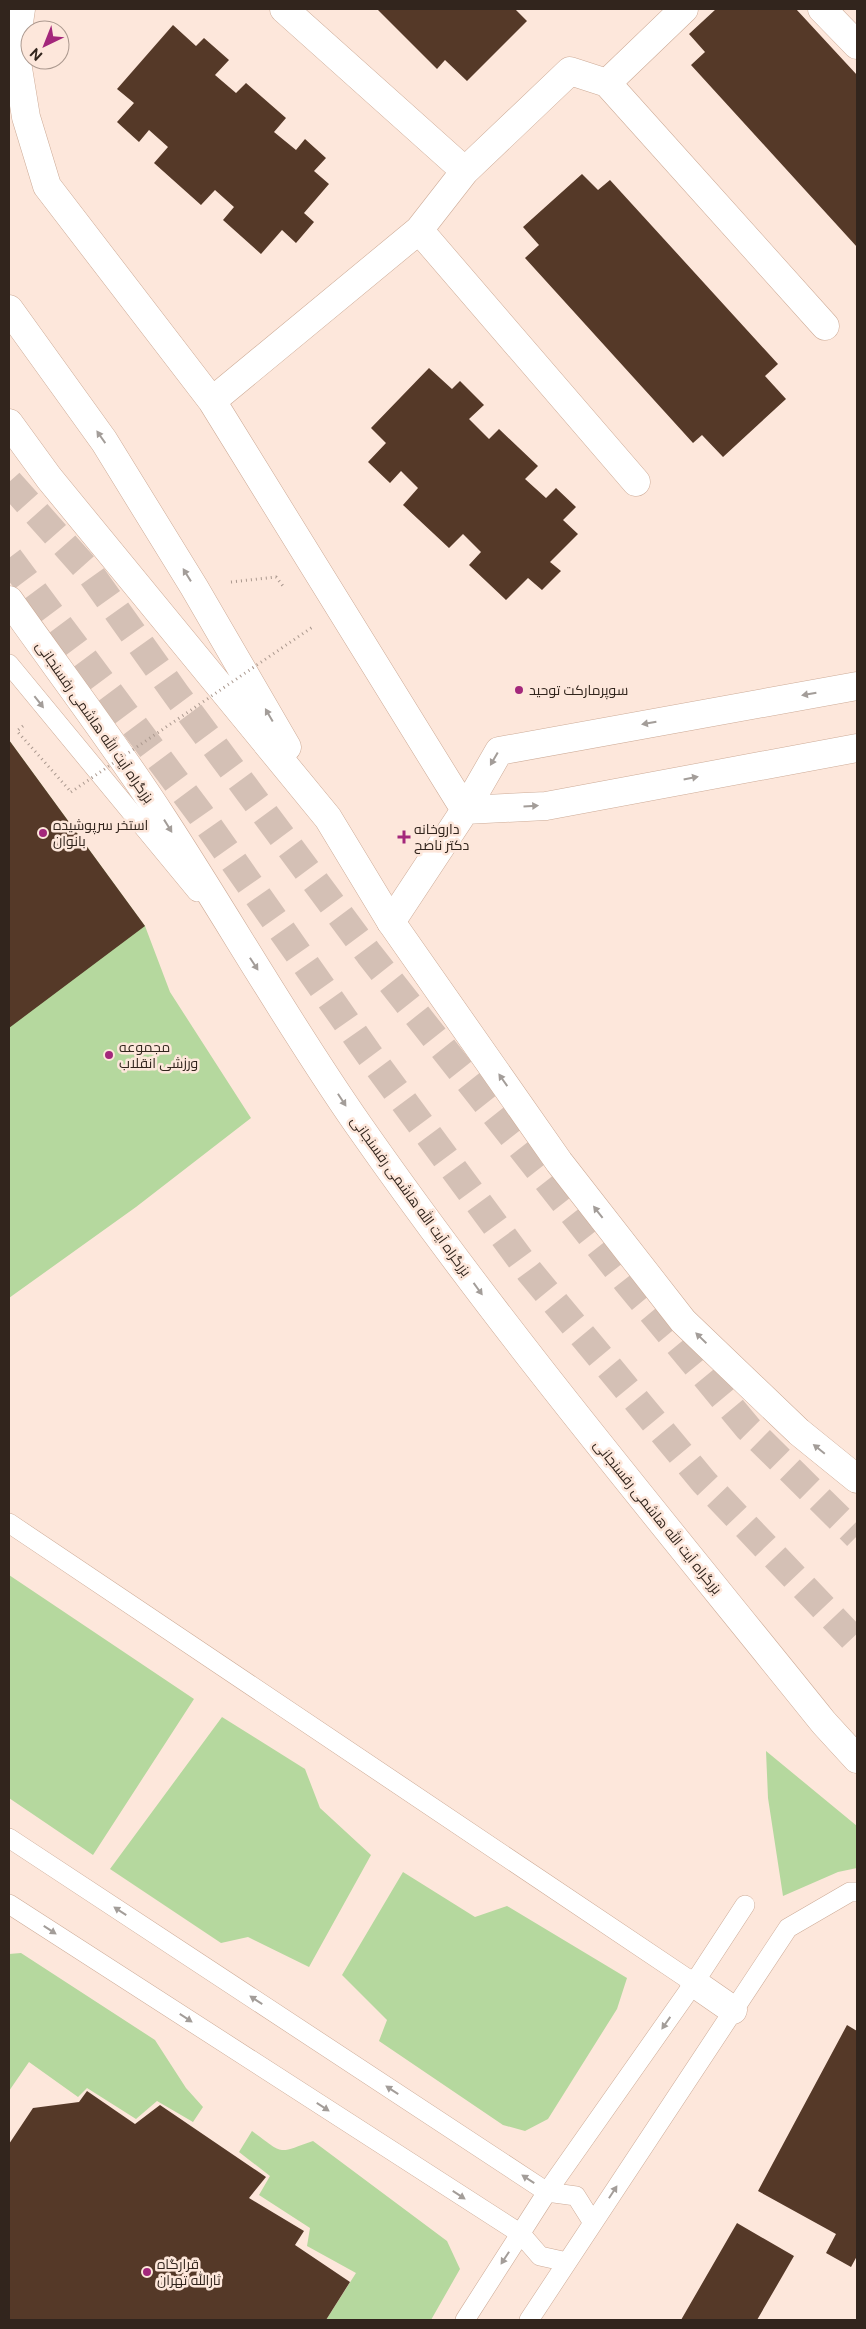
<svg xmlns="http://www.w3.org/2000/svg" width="866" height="2329" viewBox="0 0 866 2329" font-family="'Public Sans',Cairo,sans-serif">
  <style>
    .green { fill: #b5d89e }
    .building { fill: #553928 }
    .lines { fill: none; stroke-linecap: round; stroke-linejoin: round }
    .trunk-tunnel { stroke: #d4c0b5; stroke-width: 28; stroke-dasharray: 28 14; stroke-linecap: butt }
    .service-casing { stroke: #cdab97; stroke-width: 20 }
    .minor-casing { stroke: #cdab97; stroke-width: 29 }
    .trunk-casing { stroke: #cdab97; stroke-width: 29 }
    .path { stroke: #aa988e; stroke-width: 3; stroke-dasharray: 1 4; stroke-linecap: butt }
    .service { stroke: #fff; stroke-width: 19 }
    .minor { stroke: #fff; stroke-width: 28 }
    .trunk { stroke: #fff; stroke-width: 28 }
    .path-bridge { stroke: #aa988e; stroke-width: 3; stroke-dasharray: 1 4; stroke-linecap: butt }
    .oneway { fill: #a39d99 }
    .poi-dot { fill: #a3277b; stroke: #fde7db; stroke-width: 2 }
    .labels { text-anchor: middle; stroke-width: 5; stroke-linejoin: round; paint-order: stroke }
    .poi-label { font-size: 14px; fill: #32251d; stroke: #fde7db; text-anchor: start }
    .street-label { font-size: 14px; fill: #32251d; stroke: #fde7db }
  </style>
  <rect width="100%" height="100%" fill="#fde7db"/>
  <path class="green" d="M9,740L145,926L170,992L251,1118L136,1207L9,1298Z
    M9,1575L194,1699L93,1855L9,1798Z
    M222,1717L305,1769L320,1808L371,1855L309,1967L248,1937L221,1943L110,1869Z
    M766,1751L857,1826V1868L838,1872L783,1896L768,1798Z
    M403,1872L475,1917L507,1906L627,1978L617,2009L548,2119L525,2131L503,2125L379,2041L387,2020L342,1975Z
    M21,1953L155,2040L186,2088L203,2107L193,2122L157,2101L136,2119L87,2088L78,2097L29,2062L9,2091V1954Z
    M252,2131C285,2155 276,2154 313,2141L447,2241L460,2269L431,2320H326L356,2273L307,2246L310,2228L259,2195L270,2176L239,2152Z"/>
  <path class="building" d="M377,9H515L527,21L467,81L445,60L437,69Z
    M716,9H796L857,75V247L691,65L705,52L689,34Z
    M173,25L196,46L204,38L229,60L215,75L236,93L246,83L286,118L274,132L296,150L305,139L326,158L314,171L329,184L304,213L314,222L296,243L282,230L261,254L223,220L234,207L215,190L201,205L154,163L168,147L149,130L139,142L117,122L134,103L117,89Z
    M582,174L598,190L610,180L778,364L765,376L786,399L723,457L702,435L693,443L525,258L539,245L523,227Z
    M429,368L452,389L460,381L484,405L469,419L489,439L499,429L538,466L525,479L546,498L556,488L576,507L563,520L578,534L550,562L561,571L542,590L528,578L506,600L469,565L481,552L463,534L449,548L403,505L418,488L401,471L390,483L368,462L386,443L371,428Z
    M9,740L145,926L9,1028Z
    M847,2025L857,2031V2256L851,2267L826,2253L836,2234L758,2191Z
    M87,2091L135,2124L160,2105L266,2177L249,2198L304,2231L295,2245L350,2282L326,2320H9V2144L33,2108L79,2102Z
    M737,2223L794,2256L757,2320H681Z"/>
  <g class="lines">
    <path class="trunk-tunnel" d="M9,482L90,573L176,694L369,954L627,1282L748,1428L857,1536
      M9,558L201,815L368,1053L529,1271L704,1482L857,1643"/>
    <defs>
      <path id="service" d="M9,664L197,892
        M9,1523L694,1983
        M9,1838L547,2192L576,2196L593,2223
        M9,1904L521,2234L540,2256L567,2262
        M465,2320L547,2192L694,1983L745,1905
        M529,2320L788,1928L850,1892H857"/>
      <path id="minor" d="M21,9L15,50L26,117L47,186L212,401L465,810
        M284,9L465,171
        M822,9L857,45
        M607,83L684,9
        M419,230L636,482
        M212,401L419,230L465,171L570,71L607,83L825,326
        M465,810L546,806L857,748
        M391,922L465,810L499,751L857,686
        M694,1983L733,2010"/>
      <path id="trunk" d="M9,309L104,441L194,587L287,747
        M9,423L49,478L328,818L391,922L559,1162L683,1321L799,1432L857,1479
        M9,600C60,672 114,743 162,817C228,918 288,1024 357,1123C502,1331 665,1525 824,1723L857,1759"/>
    </defs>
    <use href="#service" class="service-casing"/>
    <use href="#minor" class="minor-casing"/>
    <use href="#trunk" class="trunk-casing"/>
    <path class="path" d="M231,582L276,577L283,586
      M23,726L17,731L71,792"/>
    <use href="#service" class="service"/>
    <use href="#minor" class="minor"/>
    <use href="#trunk" class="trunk"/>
    <path class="path-bridge" d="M71,792L314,626"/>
  </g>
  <defs><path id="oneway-solid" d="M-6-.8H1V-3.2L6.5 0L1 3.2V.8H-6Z" transform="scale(1.25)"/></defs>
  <g class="oneway">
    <use href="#oneway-solid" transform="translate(101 437) rotate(-125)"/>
    <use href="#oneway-solid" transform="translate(187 575) rotate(-122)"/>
    <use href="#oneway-solid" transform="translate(809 694) rotate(170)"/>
    <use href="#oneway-solid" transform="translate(39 702) rotate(52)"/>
    <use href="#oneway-solid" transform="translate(269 715) rotate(-120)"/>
    <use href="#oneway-solid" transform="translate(649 723) rotate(170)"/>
    <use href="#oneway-solid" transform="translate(494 759) rotate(120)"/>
    <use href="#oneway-solid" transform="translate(691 778) rotate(-11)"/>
    <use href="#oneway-solid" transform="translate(531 806) rotate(-3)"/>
    <use href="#oneway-solid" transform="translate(168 826) rotate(58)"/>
    <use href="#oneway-solid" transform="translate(254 964) rotate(57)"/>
    <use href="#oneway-solid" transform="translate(503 1080) rotate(-125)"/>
    <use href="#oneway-solid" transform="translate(342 1100) rotate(57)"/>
    <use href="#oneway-solid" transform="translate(598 1212) rotate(-128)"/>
    <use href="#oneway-solid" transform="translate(478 1289) rotate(54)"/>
    <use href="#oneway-solid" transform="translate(701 1338) rotate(-136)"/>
    <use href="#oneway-solid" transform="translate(819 1449) rotate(-141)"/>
    <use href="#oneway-solid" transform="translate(120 1911) rotate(-147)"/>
    <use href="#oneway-solid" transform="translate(50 1930) rotate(33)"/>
    <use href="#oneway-solid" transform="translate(256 2000) rotate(-147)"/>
    <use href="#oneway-solid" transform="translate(186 2018) rotate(33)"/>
    <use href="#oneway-solid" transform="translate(666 2023) rotate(125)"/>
    <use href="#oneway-solid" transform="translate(392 2090) rotate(-147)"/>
    <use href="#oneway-solid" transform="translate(323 2107) rotate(33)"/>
    <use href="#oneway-solid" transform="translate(528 2179) rotate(-147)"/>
    <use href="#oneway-solid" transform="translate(613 2192) rotate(-57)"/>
    <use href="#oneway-solid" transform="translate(459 2195) rotate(33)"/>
    <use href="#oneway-solid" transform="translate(505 2258) rotate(123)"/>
  </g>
  <g class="poi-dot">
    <circle cx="519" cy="690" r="5"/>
    <circle cx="43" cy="833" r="5"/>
    <path d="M401.5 829.5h5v5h5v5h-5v5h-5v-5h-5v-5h5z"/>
    <circle cx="109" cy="1055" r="5"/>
    <circle cx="147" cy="2272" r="5"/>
  </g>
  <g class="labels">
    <g class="poi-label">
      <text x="529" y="695">سوپرمارکت توحید</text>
      <text x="53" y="830">استخر سرپوشیده<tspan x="53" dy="16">بانوان</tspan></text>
      <text x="414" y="834">داروخانه<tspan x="414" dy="16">دکتر ناصح</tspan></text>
      <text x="119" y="1052">مجموعه<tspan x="119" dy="16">ورزشی انقلاب</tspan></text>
      <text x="157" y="2269">قرارگاه<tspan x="157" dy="16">ثارالله تهران</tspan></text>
    </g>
    <g class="street-label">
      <text transform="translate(95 722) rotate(55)" y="5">بزرگراه آیت الله هاشمی رفسنجانی</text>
      <text transform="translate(411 1196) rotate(54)" y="5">بزرگراه آیت الله هاشمی رفسنجانی</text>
      <text transform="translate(658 1517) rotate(51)" y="5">بزرگراه آیت الله هاشمی رفسنجانی</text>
    </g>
  </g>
  <rect width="866" height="2329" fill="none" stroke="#32251d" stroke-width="20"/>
  <g transform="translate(45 45) rotate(223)"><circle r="24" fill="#fde7db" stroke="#ac998f"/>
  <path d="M0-4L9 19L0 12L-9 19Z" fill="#a3277b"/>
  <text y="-8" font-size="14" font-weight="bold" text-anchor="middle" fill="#32251d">N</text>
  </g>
</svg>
